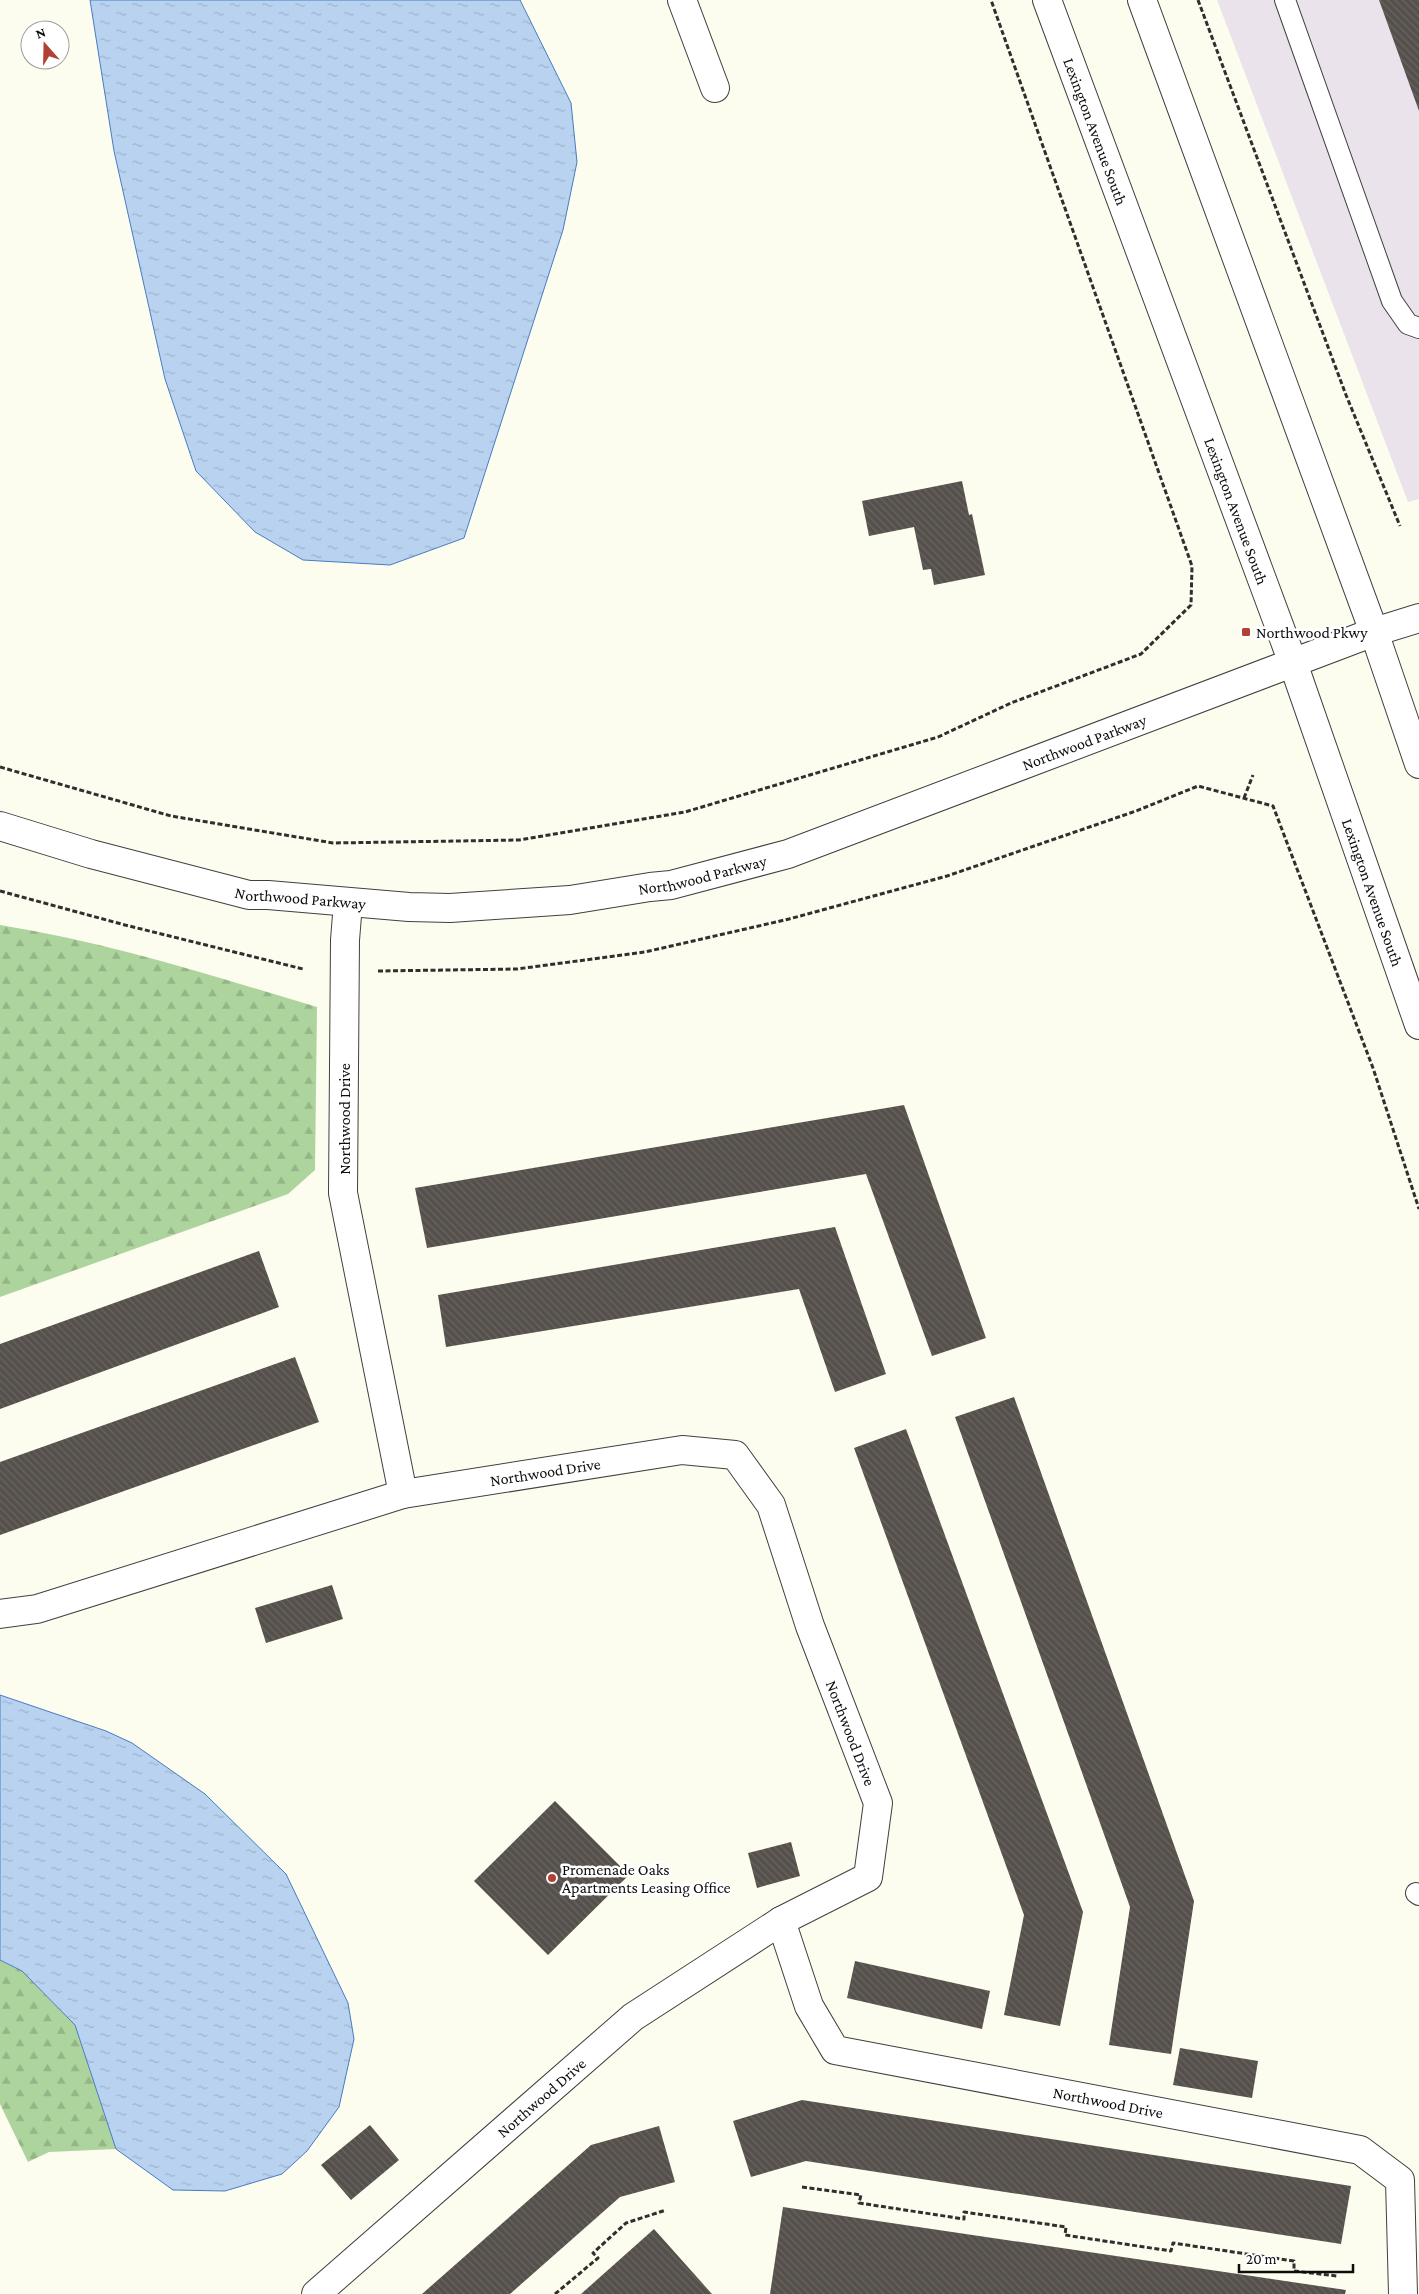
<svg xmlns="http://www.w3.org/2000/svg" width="1419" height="2294" viewBox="0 0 1419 2294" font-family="'Crimson Pro',serif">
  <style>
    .industrial { fill: #ebe3eb }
    .forest { fill: url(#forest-firs) }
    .water { fill: url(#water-ripples); stroke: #477cc0 }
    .building { fill: url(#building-back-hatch) }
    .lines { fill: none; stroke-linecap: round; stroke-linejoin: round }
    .service-casing { stroke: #404040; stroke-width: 22 }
    .minor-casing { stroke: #404040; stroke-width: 30 }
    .tertiary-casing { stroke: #404040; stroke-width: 30 }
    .path { stroke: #2f2f2f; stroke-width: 3; stroke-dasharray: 5 2.5; stroke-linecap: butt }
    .service { stroke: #fff; stroke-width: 20 }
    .minor { stroke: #fff; stroke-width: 28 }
    .tertiary { stroke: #fff; stroke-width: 28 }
    .poi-dot { fill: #b04133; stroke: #fff; stroke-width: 2 }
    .labels { text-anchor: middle; stroke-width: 5; stroke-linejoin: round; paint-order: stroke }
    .street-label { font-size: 16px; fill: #0d0d0d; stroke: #fff }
    .poi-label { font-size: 16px; fill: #0d0d0d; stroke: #fff; text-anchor: start }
  </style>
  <defs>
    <pattern id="forest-firs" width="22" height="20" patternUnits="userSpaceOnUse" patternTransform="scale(1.25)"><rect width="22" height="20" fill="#add49d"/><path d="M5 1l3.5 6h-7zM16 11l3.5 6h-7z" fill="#94b586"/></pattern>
    <pattern id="water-ripples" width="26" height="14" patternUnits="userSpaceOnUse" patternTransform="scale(1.25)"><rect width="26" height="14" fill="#b9d2f0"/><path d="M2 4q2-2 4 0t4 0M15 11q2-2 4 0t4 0" fill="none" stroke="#9eb3cd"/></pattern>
    <pattern id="building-back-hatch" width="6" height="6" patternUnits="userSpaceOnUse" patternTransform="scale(1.25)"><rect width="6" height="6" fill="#55504b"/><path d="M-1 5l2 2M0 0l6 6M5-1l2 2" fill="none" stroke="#686460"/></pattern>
  </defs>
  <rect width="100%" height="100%" fill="#fdfdef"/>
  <path class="industrial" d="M1217,0H1419V499L1408,502Z"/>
  <path class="forest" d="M0,925C108,942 213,976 317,1007L315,1170L288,1194L0,1297Z
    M0,1960L22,1971L75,2025L116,2149L49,2152L28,2162L0,2104Z"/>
  <path class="water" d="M90,0H520L571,103L577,162L563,230L464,538L390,565L303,560L255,532L196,471L165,379L114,151Z
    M0,1695L106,1731L132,1743L205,1794L286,1874L348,2003L354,2039L339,2107L307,2151L282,2174L225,2191L173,2190L116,2149L75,2025L22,1971L0,1960Z"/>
  <path class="building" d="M1379,0H1419V111Z
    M962,481L969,515L972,514L985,575L934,585L931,569L923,570L914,527L869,536L862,501Z
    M904,1105L986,1338L932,1356L866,1174L427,1248L415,1188Z
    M835,1227L886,1374L835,1392L799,1289L446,1347L438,1295Z
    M259,1251L279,1307L0,1409V1344Z
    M295,1357L319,1422L0,1535V1462Z
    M1014,1397L1194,1901L1171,2054L1109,2045L1130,1907L955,1417Z
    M906,1429L1083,1912L1060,2026L1004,2015L1024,1915L854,1448Z
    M332,1585L343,1619L266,1643L255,1608Z
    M555,1801L629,1875L548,1955L474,1881Z
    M791,1842L800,1876L757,1888L748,1853Z
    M855,1961L990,1991L982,2029L847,1998Z
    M1180,2048L1258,2061L1252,2098L1173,2085Z
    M802,2100L1351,2186L1341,2244L806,2161L751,2177L733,2121Z
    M370,2125L399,2160L351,2200L321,2165Z
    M659,2126L675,2182L620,2197L510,2294H422L591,2145Z
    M783,2207L1346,2290L1345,2294H770Z
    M654,2229L712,2294H581Z"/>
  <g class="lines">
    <defs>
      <path id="service" d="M1285,0L1392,301L1408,324L1419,328
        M1416,1893L1419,1895"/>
      <g id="minor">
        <path d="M682,0L715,88"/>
        <path id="s1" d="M348,903L345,940L343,1193L403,1494L682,1450L735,1455L771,1505L810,1626L878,1803L868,1877L781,1921"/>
        <path d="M0,1614L37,1609L403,1494"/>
        <path id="s2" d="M316,2294L633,2017L781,1921L809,2006L835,2050L1360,2150L1400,2180L1403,2294"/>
      </g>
      <g id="tertiary">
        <path id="s3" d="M1047,0L1293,663L1419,1025"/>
        <path d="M1142,0L1374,632L1419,764"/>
        <path id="s4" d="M0,826L91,854L249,895H268L409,907L450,908L570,900L650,887L671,885L788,854L1374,632L1419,618"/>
      </g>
    </defs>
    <use href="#service" class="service-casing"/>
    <use href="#minor" class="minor-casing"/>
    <use href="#tertiary" class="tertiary-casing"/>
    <path class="path" d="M1198,0L1346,395L1400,526
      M0,767L171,816L333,843L519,840L685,812L938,737L1011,703L1141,654L1191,605L1192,566L991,0
      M1244,798L1253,775
      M0,891L125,925L303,969
      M378,971L517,969L645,952L789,919L947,876L1136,811L1198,786L1273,806L1373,1068L1419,1209
      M802,2187L861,2195L859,2203L964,2219V2212L1066,2227L1065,2235L1171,2251L1173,2243L1294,2261V2271L1337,2276
      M555,2294L598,2258L593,2253L626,2223L666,2210"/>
    <use href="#service" class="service"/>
    <use href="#minor" class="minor"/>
    <use href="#tertiary" class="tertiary"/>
  </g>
  <g class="poi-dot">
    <rect x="1241" y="627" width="10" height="10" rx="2.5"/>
    <circle cx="552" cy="1878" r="5"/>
  </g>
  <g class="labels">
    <g class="street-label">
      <text dy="6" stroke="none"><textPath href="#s3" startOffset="140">Lexington Avenue South</textPath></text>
      <text dy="6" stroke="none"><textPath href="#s3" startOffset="545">Lexington Avenue South</textPath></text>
      <text dy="6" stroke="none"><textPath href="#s4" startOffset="1120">Northwood Parkway</textPath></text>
      <text dy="6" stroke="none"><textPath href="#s4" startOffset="715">Northwood Parkway</textPath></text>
      <text dy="6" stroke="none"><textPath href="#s3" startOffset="950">Lexington Avenue South</textPath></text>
      <text dy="6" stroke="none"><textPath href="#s4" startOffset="310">Northwood Parkway</textPath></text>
      <text transform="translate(344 1119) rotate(-90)" y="6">Northwood Drive</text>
      <text dy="6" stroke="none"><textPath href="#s1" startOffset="741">Northwood Drive</textPath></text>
      <text dy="6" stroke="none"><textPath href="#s1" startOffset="1236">Northwood Drive</textPath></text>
      <text dy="6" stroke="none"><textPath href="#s2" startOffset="299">Northwood Drive</textPath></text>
      <text dy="6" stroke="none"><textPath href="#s2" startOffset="1016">Northwood Drive</textPath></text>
    </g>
    <g class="poi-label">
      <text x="1256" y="638">Northwood Pkwy</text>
      <text x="562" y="1875">Promenade Oaks<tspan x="562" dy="18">Apartments Leasing Office</tspan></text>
    </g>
  </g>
  <g transform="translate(45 45) rotate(340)"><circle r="24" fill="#ffffff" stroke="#9e9e9e"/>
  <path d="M0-4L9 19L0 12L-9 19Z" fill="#b04133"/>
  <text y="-8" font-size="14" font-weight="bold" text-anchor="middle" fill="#0d0d0d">N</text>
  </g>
  <path d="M1239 2264v8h114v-8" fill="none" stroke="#0d0d0d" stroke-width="2.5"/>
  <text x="1246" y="2264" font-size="15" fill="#0d0d0d" stroke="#ffffff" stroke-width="4" paint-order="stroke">20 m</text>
</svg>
